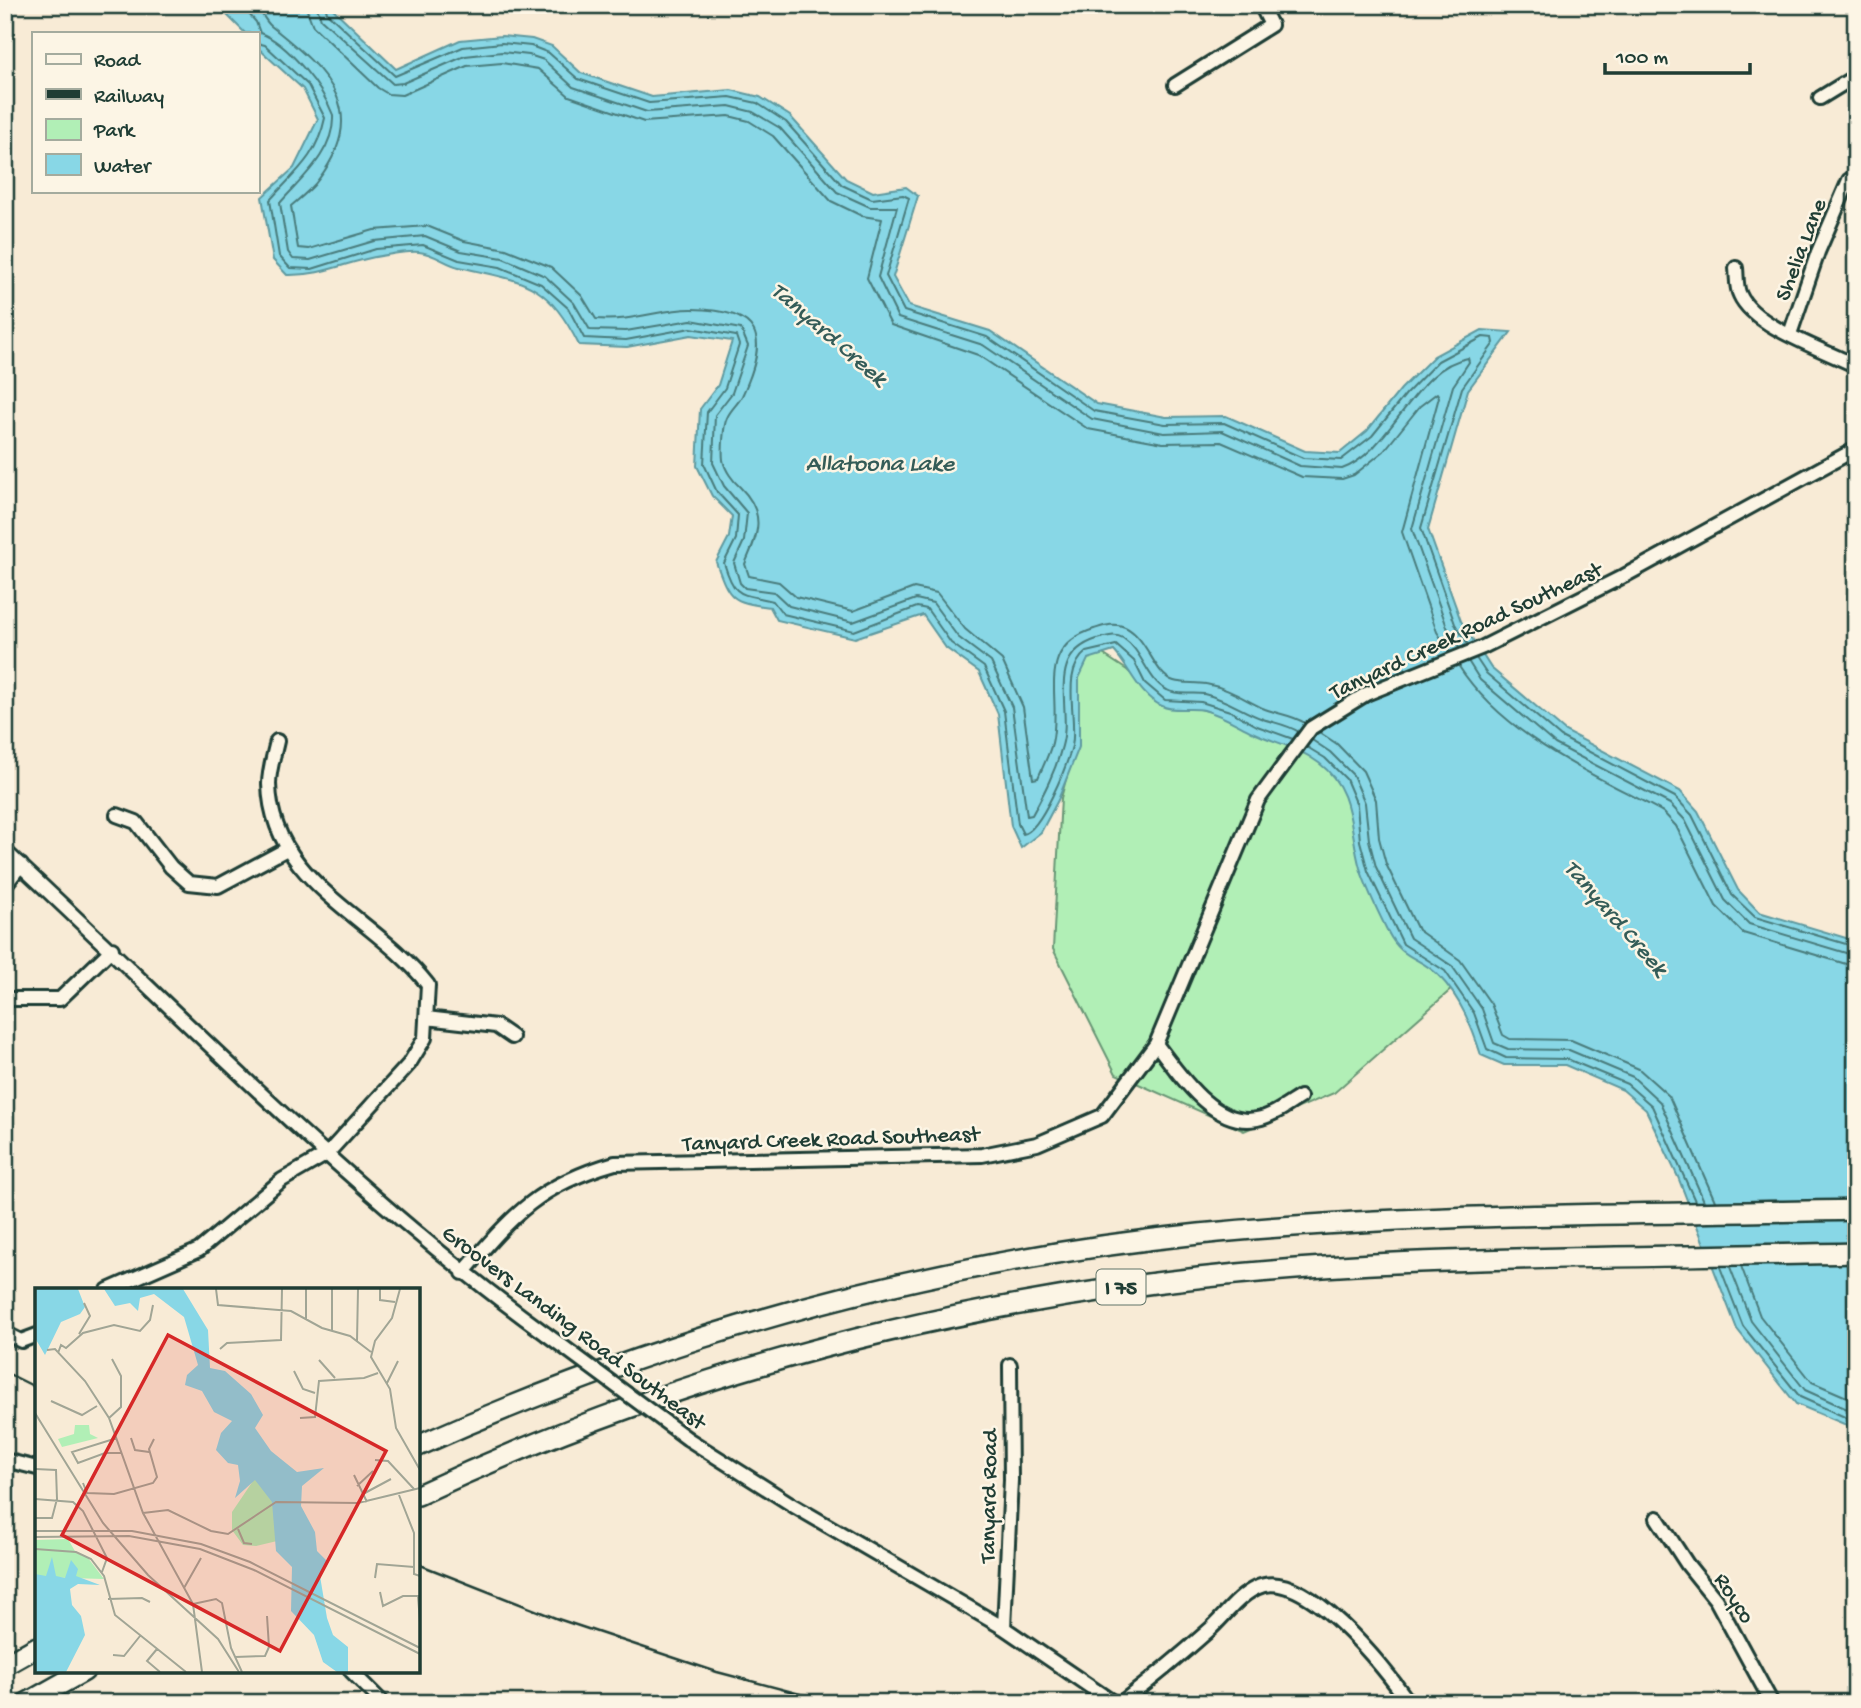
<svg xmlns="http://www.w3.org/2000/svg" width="1861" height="1708" viewBox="0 0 1861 1708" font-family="'Gochi Hand',sans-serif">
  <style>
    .green { fill: #b1efb6; stroke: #689675; stroke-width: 2 }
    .water { fill: #88d7e6; stroke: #5e999f; stroke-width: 2 }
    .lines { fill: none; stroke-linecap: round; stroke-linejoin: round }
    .shore { stroke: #497b7b; stroke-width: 2 }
    .minor-casing { stroke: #1f3d34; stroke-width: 18 }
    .highway-casing { stroke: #1f3d34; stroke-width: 24 }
    .minor { stroke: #fcf5e5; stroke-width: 12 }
    .highway { stroke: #fcf5e5; stroke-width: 19 }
    .rail { stroke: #1f3d34; stroke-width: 2.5 }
    .minor-bridge-casing { stroke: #1f3d34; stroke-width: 18; stroke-linecap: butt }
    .minor-bridge { stroke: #fcf5e5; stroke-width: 12 }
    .labels { text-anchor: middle; stroke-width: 5; stroke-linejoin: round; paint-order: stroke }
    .shield { fill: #fcf5e5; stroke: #617469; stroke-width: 2 }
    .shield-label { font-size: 21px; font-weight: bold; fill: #1f3d34 }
    .street-label { font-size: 23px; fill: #1f3d34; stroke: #fcf5e5 }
    .water-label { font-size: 24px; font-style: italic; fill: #345c58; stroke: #fcf5e5 }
    .inset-road { fill: none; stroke: #a1a595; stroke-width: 2 }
    .view { fill: #d62828; fill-opacity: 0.15; stroke: #d62828; stroke-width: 3.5 }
    .inset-edge { fill: none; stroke: #1f3d34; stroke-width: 3.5 }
  </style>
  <rect width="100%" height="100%" fill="#f8ebd6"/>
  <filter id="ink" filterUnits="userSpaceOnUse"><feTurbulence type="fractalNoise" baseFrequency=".0143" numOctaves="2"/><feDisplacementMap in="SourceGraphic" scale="14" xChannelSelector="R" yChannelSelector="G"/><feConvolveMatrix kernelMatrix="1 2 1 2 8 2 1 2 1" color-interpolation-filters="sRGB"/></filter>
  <g filter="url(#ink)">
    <path class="green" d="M1089,645L1127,670L1157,698L1275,728L1339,763L1454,987L1334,1093L1244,1131L1116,1074L1053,949L1061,798L1075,746L1071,678Z"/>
    <path class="water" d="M217,5H329L396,69L460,40L502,36L532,39L552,46L581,73L652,97L731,90L760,97L790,116L846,179L873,192L906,187L918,196L893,277L909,306L990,331L1097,404L1166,417L1226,416L1305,451L1340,453L1367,431L1401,389L1434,356L1482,330L1511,332L1468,390L1428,529L1461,621L1491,668L1565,731L1680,791L1698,811L1738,890L1759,912L1856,941V1429L1796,1404L1737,1329L1678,1177L1646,1110L1623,1090L1565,1065H1504L1481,1055C1472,1027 1460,997 1439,976C1420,956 1403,961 1388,932C1379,914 1366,887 1360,868C1349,830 1355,790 1319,763C1295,745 1277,744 1252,732C1236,724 1222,715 1204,710C1191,707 1173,712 1162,706C1139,696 1130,668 1114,651L1088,659L1079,678V747L1058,800L1041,832L1021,848L1011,826L998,714L979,672L946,648L923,615L855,638L777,620L770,607C731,602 729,599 716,562L729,537L732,516L712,496L697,466L700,409L718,385L732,341L691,335L627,347L579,345C546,280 524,282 459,267C446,264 433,253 419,252C407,251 393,254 381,256C347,261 324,276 287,275L273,260L262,197L294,168L318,119L303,89L257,47V33H245Z"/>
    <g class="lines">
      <path class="shore" d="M241,5L256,22L260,33C288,43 323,88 333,115C335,151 301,179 280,203L288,252L293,259L310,260L374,241L425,236L461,251L503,258L545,276L574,303L590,330L626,331L691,320L741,329L748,346L732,393L715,415L713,463L724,486L747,513L744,541L734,563L740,583L745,588L774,592L789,606L853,622L916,599L933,603L958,637L991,662L1012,707L1027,816L1032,815C1044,793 1056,770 1062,746C1073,707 1044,656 1097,639C1105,637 1114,633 1123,638C1143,651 1146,679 1167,690C1177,696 1193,692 1204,694C1227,699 1243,712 1263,719C1275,723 1288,725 1299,732
        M255,5C261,11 265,21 271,26C330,73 372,112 315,184C308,192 299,199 291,206L298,248L309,249L374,230L427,226L464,241L506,249L551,267L582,296L596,319C633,322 660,309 692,309C762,310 770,336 742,396C738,404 730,410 727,418C723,426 722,451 723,460C725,470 733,481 740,487C766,513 759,533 745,564L749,576L779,582L796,597L853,611L914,588L937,593L965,629L1002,660L1023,707L1033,779L1038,778C1043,766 1049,755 1052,743C1063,699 1033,648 1094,629C1104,626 1114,622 1125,627C1148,638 1154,675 1174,681C1184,684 1196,682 1206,684C1229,688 1245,700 1265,709C1278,714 1292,715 1305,723
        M305,5L313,26L378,88L388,94L402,95L467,66L502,63L538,69L569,96L644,122L729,116L749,121L773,136L831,201L862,216L882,219L867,278L891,325L978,355L1088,429L1163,443L1221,442L1302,477L1342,479L1354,475L1384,451L1420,406L1437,393L1439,397L1402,532L1437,632L1450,652
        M316,5L321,19L393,84L403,83L465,56L502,52L529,55L544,60L573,87L647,112L729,106L753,112L780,128L837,192L870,207H897L878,277L898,318L983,345L1092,419L1164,433L1222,431L1300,466L1342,469C1392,451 1415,366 1468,358L1469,362L1453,386L1412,529L1447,627L1459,648
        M325,5L327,13L395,76L463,47L502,43L531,46L549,53L578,79L649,103L730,97L757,103L786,122L842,185L872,199L903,195L909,198L886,276L904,311L987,337L1094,411L1165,424L1224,423L1303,458L1341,460L1372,436L1406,394L1438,361L1483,337L1493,338L1494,343L1462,388L1421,528L1455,624L1468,645
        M257,43L265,45L308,85L325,118C317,157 294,173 270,200L279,256L290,268L312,269L376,249L423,245L459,260L500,267L541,284L568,308L584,338L626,340L691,328L736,336L739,345L725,388L707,412L704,464L717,492L738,515L736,539L724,563C735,599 740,593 773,601L783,614L854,631L917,607L927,609L951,643L984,667L1004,711L1018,824L1023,834C1041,831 1067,765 1072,746C1078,718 1060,672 1086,652L1116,645L1134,661L1145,683L1165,700L1201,702L1230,711L1257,726L1293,739
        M1476,658L1486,673L1561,737L1675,797L1692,815L1732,895L1755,917L1856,947
        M1468,661L1480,680L1555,744L1670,804L1685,820L1725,900L1749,924L1856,956
        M1458,665C1504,737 1592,773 1663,812L1676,826L1716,906L1743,933L1856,967
        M1319,732L1337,744L1363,771L1376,800L1379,838L1386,864L1418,930L1460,960L1491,1004L1503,1035L1510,1039L1571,1040L1639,1069L1669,1096L1715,1201
        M1312,740L1330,752L1353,775L1365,803L1369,840L1376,867L1410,938L1452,966L1482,1009L1494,1043L1508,1049L1569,1050L1633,1077L1660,1102L1704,1201
        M1307,747L1325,758L1346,779L1357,805L1360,841L1368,871L1403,944L1445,971L1474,1013L1487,1049L1506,1058L1567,1059L1627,1084L1652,1106L1695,1201
        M1741,1266L1760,1316L1812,1382L1856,1401
        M1720,1267L1743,1326L1800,1397L1856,1422
        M1730,1267L1751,1321L1805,1390L1856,1413"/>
      <defs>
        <path id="minor" d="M1175,85L1271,25L1261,5
          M1820,98L1856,76
          M1736,268C1737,277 1736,288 1740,295C1754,327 1825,350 1856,366
          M1790,334L1818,252L1849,180
          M117,815L136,822L171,867L189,883L218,886L287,849
          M5,851C182,1015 350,1192 546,1334
          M5,885L21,865
          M5,999H60L112,949
          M426,1018L496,1026L512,1037
          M1156,1044C1178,1072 1213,1128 1257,1119C1273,1116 1287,1105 1300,1097
          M463,1273C513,1215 538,1185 615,1163L982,1155L1037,1144L1102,1116L1156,1044L1258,800L1311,728L1366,694L1483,647L1624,576L1856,449
          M108,1290L199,1250L282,1180L327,1154L409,1064L425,1038L428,985C376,917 271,883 269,784C269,770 274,755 277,741
          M5,1333L21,1341L37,1335
          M688,1439L794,1506L1004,1628L1114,1703
          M5,1460L37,1468
          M1657,1518L1687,1564L1716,1600L1772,1703
          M1004,1628L1011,1480L1010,1365
          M351,1671L383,1703
          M1121,1703C1151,1680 1180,1656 1208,1631C1224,1617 1237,1597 1256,1588C1302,1563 1386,1669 1409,1703"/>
        <path id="highway" d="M418,1446C666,1335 929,1262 1199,1234C1417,1212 1637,1215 1856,1210
          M418,1495C641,1390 881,1321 1125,1287C1367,1253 1612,1259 1856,1253
          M5,1665L37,1647
          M27,1703L84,1671"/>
      </defs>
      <use href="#minor" class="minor-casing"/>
      <use href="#highway" class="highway-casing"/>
      <use href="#minor" class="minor"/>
      <use href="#highway" class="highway"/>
      <path class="rail" d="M5,1372L37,1388
        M418,1564L558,1619L717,1672L834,1703"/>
      <defs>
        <path id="minor-bridge" d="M546,1334L688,1439"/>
      </defs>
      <use href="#minor-bridge" class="minor-bridge-casing"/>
      <use href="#minor-bridge" class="minor-bridge"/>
    </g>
  </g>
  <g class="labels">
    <rect class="shield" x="1096.5" y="1269.5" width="49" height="35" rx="5"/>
    <g class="shield-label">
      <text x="1121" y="1294">I 75</text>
    </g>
    <g class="street-label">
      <text transform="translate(1799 249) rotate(-69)" y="8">Shelia Lane</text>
      <text transform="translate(1465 629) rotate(-25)" y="8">Tanyard Creek Road Southeast</text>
      <text transform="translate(831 1137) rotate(-2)" y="8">Tanyard Creek Road Southeast</text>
      <text transform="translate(575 1326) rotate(37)" y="8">Groovers Landing Road Southeast</text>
      <text transform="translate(987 1496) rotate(-89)" y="8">Tanyard Road</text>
      <text transform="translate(1736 1597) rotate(57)" y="8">Royco</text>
    </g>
    <g class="water-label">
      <text transform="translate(830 333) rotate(41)" y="8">Tanyard Creek</text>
      <text x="880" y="470">Allatoona Lake</text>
      <text transform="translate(1617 917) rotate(49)" y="8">Tanyard Creek</text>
    </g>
  </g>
  <g transform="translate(35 1288)">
    <rect width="385" height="385" fill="#f8ebd6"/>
    <path d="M40,137H54L55,146L63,150L27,159L23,151L39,146ZM220,190L242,220V253L221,258L208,257L197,242V224ZM33,251L41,265L53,270L69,291L0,289V252Z" fill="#b1efb6"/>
    <path d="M0,1H43L50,19L45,26L26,34L10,67L0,50ZM69,1H148L173,42L175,80L190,83L216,106L228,127L220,140L236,163L262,184L289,180L267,198L266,218L280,244L282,263L292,273L285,288L292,330L298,347L313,359V384H302L288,374L279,347L256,323L257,279L241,263L237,214L220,192L200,210L205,193L203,177L193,175L181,162L186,145L197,133L179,124L167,103L150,97L152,87L163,77L149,29L119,6L105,10L103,23L95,15L80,18ZM17,269L21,288L30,290L36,272L43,281L41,288L65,297L43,296L35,301L37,317L46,328L50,347L31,384H0V286L11,288Z" fill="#88d7e6"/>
    <path class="inset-road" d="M181,1L183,17L256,23L287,40L315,48L336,64M345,1V12L360,14M365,1L357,30L340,53L336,69L355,101L361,140L385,182M271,31V1M297,42V1M44,46L55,28L49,15M322,53L323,1M185,61L192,55L246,52L247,1M12,62L20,61L50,93L74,130L108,225L158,316L167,384M23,65L26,57L31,60L48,45L79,37L105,43L115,32L118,17M284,72L300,90M259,83L268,101L280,105M352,95L363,73M16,113L47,127L62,118M0,125L68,235L113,287L183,351L204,384M74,130L86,119V88L77,71M265,130L280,129L284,93L329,90L343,85M82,150L37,164L43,175L70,165H87M96,150L100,162L114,164M340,172L353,173L379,201M0,181L21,182L22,211L17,230H0M319,187L332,214M48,195L52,205L79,206L118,195L122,189L114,161L119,151M322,198L338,183M328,206L356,191M364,207L379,245V286L385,288M0,211L38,214L48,223L72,270L67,284M108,225L133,222L176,243L193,246L241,214L323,215L385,200M203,241L209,255L217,256M0,243H97L166,256L215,274L385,360M0,249L94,248L165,261L219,282L385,366M0,261L41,264L56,271L69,288L80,327L151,384M340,290L342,276L379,279M149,300L166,270M345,304L348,318L368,308H385M383,308L385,334M73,311L107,310L115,314M158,316L181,311L187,315L196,360L207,384M122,361L112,373L125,384M78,367L89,368L105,348M200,369L230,368L234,359L232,328"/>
    <path class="view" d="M133,47L351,163L245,363L27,247Z"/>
    <rect width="385" height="385" class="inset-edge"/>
  </g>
  <rect width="1861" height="1708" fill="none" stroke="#fcf5e5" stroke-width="28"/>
  <rect x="14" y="14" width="1833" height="1680" fill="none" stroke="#1f3d34" stroke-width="2.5" filter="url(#ink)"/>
  <rect x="32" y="32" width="228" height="161" fill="#fcf5e5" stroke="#a4ab9e" stroke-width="2"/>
  <rect x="46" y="54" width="35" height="10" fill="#fcf5e5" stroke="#a4ab9e" stroke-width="2"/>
  <text x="94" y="66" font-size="21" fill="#1f3d34">Road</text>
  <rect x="46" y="89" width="35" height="10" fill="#1f3d34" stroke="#a4ab9e" stroke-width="2"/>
  <text x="94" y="102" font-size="21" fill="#1f3d34">Railway</text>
  <rect x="46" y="119" width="35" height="21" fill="#b1efb6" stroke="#a4ab9e" stroke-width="2"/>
  <text x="94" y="136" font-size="21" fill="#1f3d34">Park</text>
  <rect x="46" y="154" width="35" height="21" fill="#88d7e6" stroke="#a4ab9e" stroke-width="2"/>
  <text x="94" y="172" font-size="21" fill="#1f3d34">Water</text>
  <path d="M1605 63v10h145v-10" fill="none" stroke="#1f3d34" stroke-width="3.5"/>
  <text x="1616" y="63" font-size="21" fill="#1f3d34" stroke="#fcf5e5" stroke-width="5" paint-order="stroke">100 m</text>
</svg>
